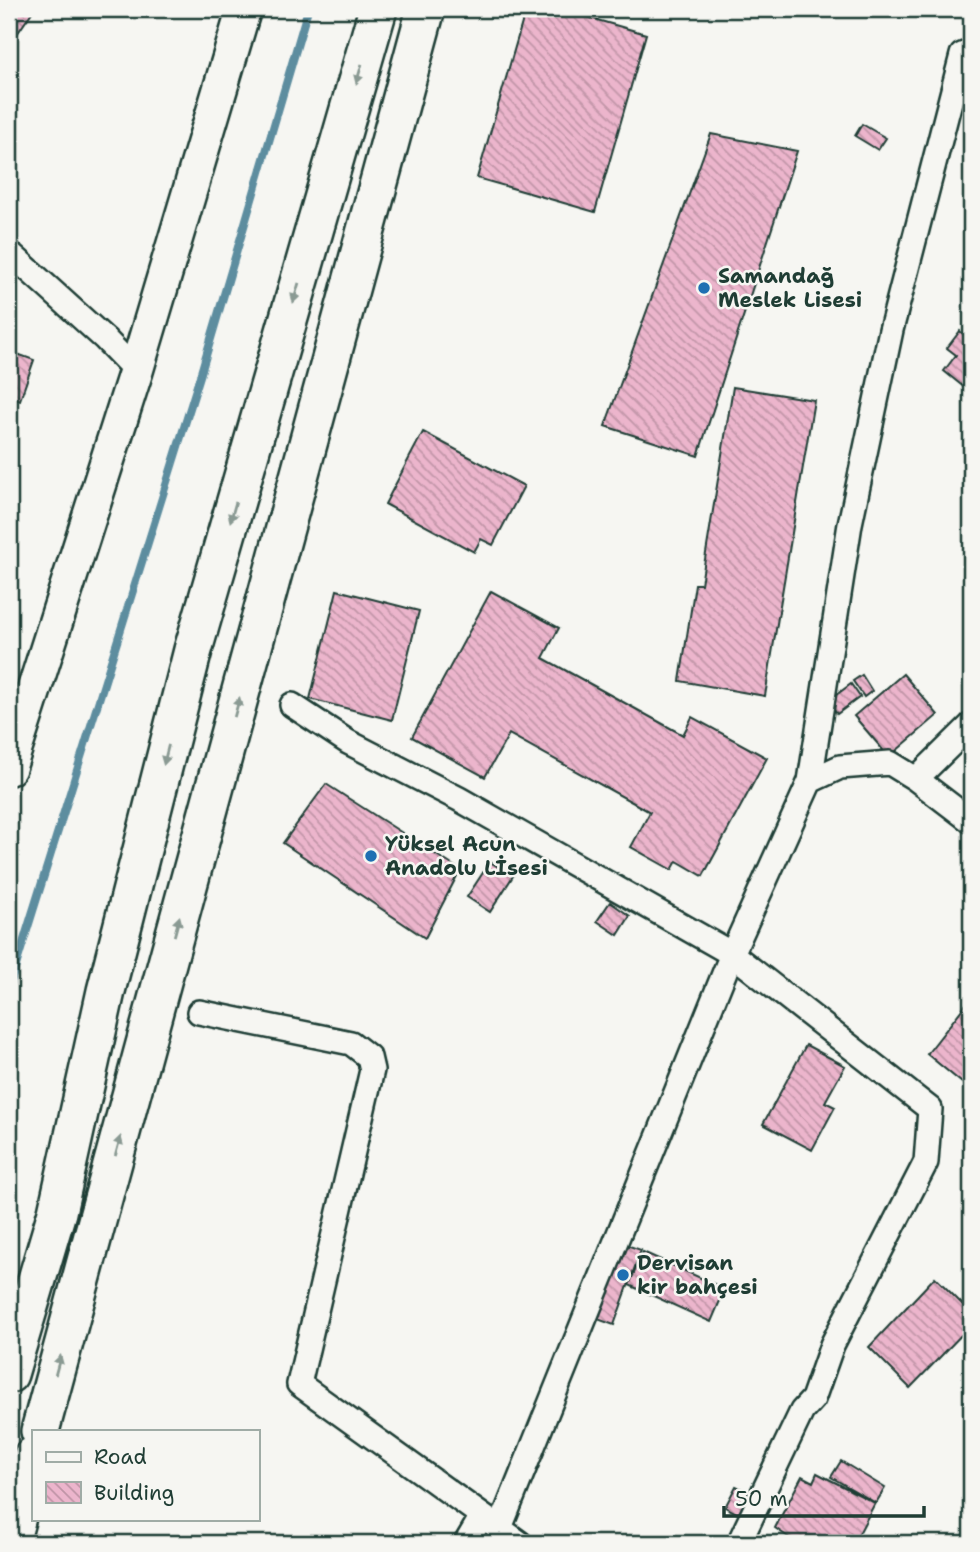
<svg xmlns="http://www.w3.org/2000/svg" width="980" height="1552" viewBox="0 0 980 1552" font-family="'Shantell Sans',sans-serif">
  <style>
    .lines { fill: none; stroke-linecap: round; stroke-linejoin: round }
    .stream { stroke: #5d8d9f; stroke-width: 8 }
    .building { fill: url(#building-back-hatch); stroke: #1f3d34; stroke-width: 2 }
    .street-casing { stroke: #1f3d34; stroke-width: 28 }
    .secondary-casing { stroke: #1f3d34; stroke-width: 38 }
    .primary-casing { stroke: #1f3d34; stroke-width: 42 }
    .street { stroke: #f6f6f2; stroke-width: 23 }
    .secondary { stroke: #f6f6f2; stroke-width: 33 }
    .primary { stroke: #f6f6f2; stroke-width: 37 }
    .oneway { fill: #8a9a93 }
    .poi-dot { fill: #1f6fb2; stroke: #f6f6f2; stroke-width: 2.5 }
    .labels { text-anchor: middle; stroke-width: 5; stroke-linejoin: round; paint-order: stroke }
    .poi-label { font-size: 21px; font-weight: bold; fill: #1f3d34; stroke: #f6f6f2; text-anchor: start }
  </style>
  <defs>
    <pattern id="building-back-hatch" width="6" height="6" patternUnits="userSpaceOnUse" patternTransform="scale(1.75)"><rect width="6" height="6" fill="#ecb5cc"/><path d="M-1 5l2 2M0 0l6 6M5-1l2 2" fill="none" stroke="#bf94a6"/></pattern>
  </defs>
  <rect width="100%" height="100%" fill="#f6f6f2"/>
  <filter id="ink" filterUnits="userSpaceOnUse"><feTurbulence type="fractalNoise" baseFrequency=".0143" numOctaves="2"/><feDisplacementMap in="SourceGraphic" scale="14" xChannelSelector="R" yChannelSelector="G"/><feConvolveMatrix kernelMatrix="1 2 1 2 8 2 1 2 1" color-interpolation-filters="sRGB"/></filter>
  <g filter="url(#ink)">
    <g class="lines">
      <path class="stream" d="M9,988L200,376L308,9"/>
    </g>
    <path class="building" d="M9,9H34L9,46Z
      M526,9H559L646,34L595,212L477,178Z
      M862,124L886,138L878,150L855,136Z
      M711,134L797,151L698,456L605,426Z
      M971,326V393L944,371L956,355L947,348L960,331L964,335Z
      M9,351L34,360L20,400L9,396Z
      M733,387L814,400L765,696L680,681L695,584H701Z
      M423,432L524,486L493,545L481,539L474,552L385,504Z
      M337,590L419,611L392,720L310,699Z
      M491,591L559,628L543,658L683,735L692,717L767,758L703,876L677,861L672,870L631,847L650,812L509,734L485,777L412,737Z
      M903,674L938,715L889,757L854,716Z
      M862,675L872,691L864,697L853,681Z
      M851,684L860,697L837,714L828,701Z
      M326,784L460,870L425,938L283,843Z
      M490,862L513,876L490,912L467,897Z
      M610,902L630,916L618,935L597,921Z
      M966,1004L971,1008V1082L967,1087L927,1054Z
      M806,1045L845,1066L825,1102L835,1107L812,1150L763,1124Z
      M618,1242L641,1250L614,1325L592,1317Z
      M643,1252L725,1289L711,1322L629,1285Z
      M935,1277L971,1313V1325L910,1388L869,1347Z
      M841,1461L885,1488L876,1503L831,1477Z
      M817,1473L875,1503L854,1543H797L775,1528L802,1476L813,1482Z
      M736,1486L753,1495L742,1516L725,1507Z"/>
    <g class="lines">
      <defs>
        <path id="street" d="M971,51L962,55L891,330L850,524L810,781L840,767L890,763L916,779L971,725
          M9,252L105,339L136,371
          M292,705L348,742L459,799L732,954L930,1109L926,1162L832,1345L813,1399L802,1411L739,1543
          M916,779L971,821
          M199,1012L351,1043L369,1057L372,1070L299,1384L520,1543
          M500,1528L732,954L810,781
          M466,1543L482,1516"/>
        <path id="secondary" d="M9,768L136,371L244,9"/>
        <path id="primary" d="M9,1374L57,1212L106,991L193,650L378,9
          M40,1431L426,9
          M10,1543L33,1456"/>
      </defs>
      <use href="#street" class="street-casing"/>
      <use href="#secondary" class="secondary-casing"/>
      <use href="#primary" class="primary-casing"/>
      <use href="#street" class="street"/>
      <use href="#secondary" class="secondary"/>
      <use href="#primary" class="primary"/>
    </g>
    <defs><path id="oneway-solid" d="M-6-.8H1V-3.2L6.5 0L1 3.2V.8H-6Z" transform="scale(1.75)"/></defs>
    <g class="oneway">
      <use href="#oneway-solid" transform="translate(359 74) rotate(106)"/>
      <use href="#oneway-solid" transform="translate(296 293) rotate(106)"/>
      <use href="#oneway-solid" transform="translate(233 512) rotate(106)"/>
      <use href="#oneway-solid" transform="translate(237 707) rotate(-75)"/>
      <use href="#oneway-solid" transform="translate(166 755) rotate(104)"/>
      <use href="#oneway-solid" transform="translate(177 926) rotate(-75)"/>
      <use href="#oneway-solid" transform="translate(118 1146) rotate(-75)"/>
      <use href="#oneway-solid" transform="translate(58 1365) rotate(-75)"/>
    </g>
  </g>
  <g class="poi-dot">
    <circle cx="704" cy="288" r="7"/>
    <circle cx="371" cy="856" r="7"/>
    <circle cx="623" cy="1275" r="7"/>
  </g>
  <g class="labels">
    <g class="poi-label">
      <text x="718" y="283">Samandağ<tspan x="718" dy="24">Meslek Lisesi</tspan></text>
      <text x="385" y="851">Yüksel Acun<tspan x="385" dy="24">Anadolu Lİsesi</tspan></text>
      <text x="637" y="1270">Dervisan<tspan x="637" dy="24">kir bahçesi</tspan></text>
    </g>
  </g>
  <rect width="980" height="1552" fill="none" stroke="#f6f6f2" stroke-width="35"/>
  <rect x="18" y="18" width="945" height="1517" fill="none" stroke="#1f3d34" stroke-width="2.5" filter="url(#ink)"/>
  <rect x="32" y="1430" width="228" height="91" fill="#f6f6f2" stroke="#a0aca6" stroke-width="2"/>
  <rect x="46" y="1452" width="35" height="10" fill="#f6f6f2" stroke="#a0aca6" stroke-width="2"/>
  <text x="94" y="1464" font-size="21" fill="#1f3d34">Road</text>
  <rect x="46" y="1482" width="35" height="21" fill="url(#building-back-hatch)" stroke="#a0aca6" stroke-width="2"/>
  <text x="94" y="1500" font-size="21" fill="#1f3d34">Building</text>
  <path d="M724 1506v10h200v-10" fill="none" stroke="#1f3d34" stroke-width="3.5"/>
  <text x="735" y="1506" font-size="21" fill="#1f3d34" stroke="#f6f6f2" stroke-width="5" paint-order="stroke">50 m</text>
</svg>
